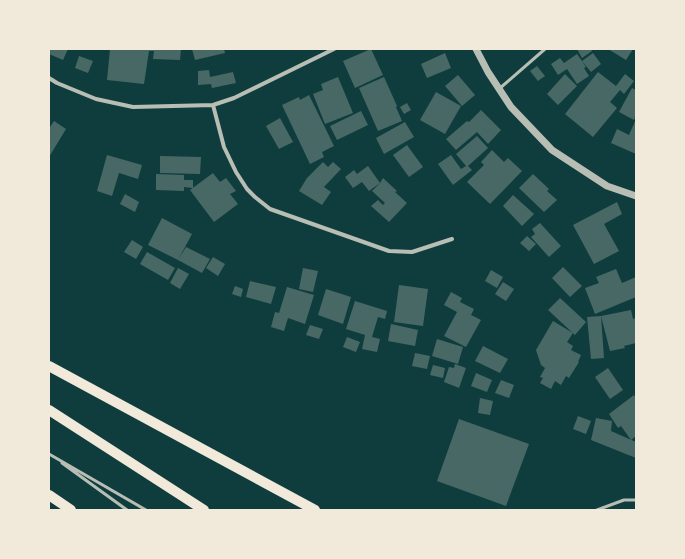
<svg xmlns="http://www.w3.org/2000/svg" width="685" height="559" viewBox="0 0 685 559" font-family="Quicksand,sans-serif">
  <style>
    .building { fill: #486865 }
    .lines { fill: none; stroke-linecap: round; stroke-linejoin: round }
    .service { stroke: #b8beb3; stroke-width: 3 }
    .minor { stroke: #b8beb3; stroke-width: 4 }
    .tertiary { stroke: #b8beb3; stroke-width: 7 }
    .primary { stroke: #f1e9da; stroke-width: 10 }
  </style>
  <rect width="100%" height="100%" fill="#0f3d3e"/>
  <path class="building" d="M50,49H68L63,60L49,54Z
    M110,49H181L180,60L153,59L154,51H149L144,84L107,80Z
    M192,49H224L225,53L195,60Z
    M371,49L383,75L355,88L343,61Z
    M577,49H591L592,51L582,58Z
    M608,49H633L626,60Z
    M445,53L451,68L427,78L421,64Z
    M593,53L601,64L591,72L582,61Z
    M577,54L586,67L584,68L589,76L577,84L567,69L558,75L551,64L560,58L564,63Z
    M79,56L93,61L88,73L75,68Z
    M537,66L545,76L538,81L530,71Z
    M209,70L210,77L233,72L236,83L212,88L211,84L198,85V71Z
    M598,72L616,86L625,74L634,81L624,94L620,90L610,102L617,108L593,137L565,114Z
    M565,74L577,86L558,105L547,94Z
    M458,75L475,95L462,106L445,86Z
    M338,77L353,113L325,124L313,94L323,90L321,84Z
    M384,77L397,106L396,107L402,121L378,131L359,88Z
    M632,88L636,90V115L634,120L619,112Z
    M436,92L461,106L445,134L420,120Z
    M309,95L334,146L322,152L324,157L310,164L282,105L299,97L300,100Z
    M407,103L411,110L404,114L400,107Z
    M481,110L501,130L488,144L477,132L456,150L446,139L467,121L469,122Z
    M361,111L368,125L337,140L330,126Z
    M280,118L293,142L279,149L266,126Z
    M636,119V154L611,143L617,129L629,135Z
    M54,121L66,129L49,157V126L50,127Z
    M405,122L414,137L384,154L376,138Z
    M477,136L488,148L468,166L472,170L453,185L438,164L451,155L461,169L466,166L456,154Z
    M407,145L423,167L409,177L393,155Z
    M492,150L504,162L508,158L522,171L490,204L467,182L484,165L481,162Z
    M107,155L142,165L138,179L119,173L112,196L97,191Z
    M160,156L201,157L200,174L160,173Z
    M323,162L328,167L333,162L341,169L324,187L331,192L322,205L299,191L307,178Z
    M368,166L380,183L383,178L397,191L395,192L407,203L389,222L371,206L378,200L383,205L385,203L372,191L380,183L369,191L362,182L353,188L345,177L354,170L357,174Z
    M213,173L220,182L226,178L236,191L230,194L238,204L214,222L190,190Z
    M156,174L184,175V180H193V188L184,187V191L156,190Z
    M533,174L549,189L547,191L557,200L544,212L519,188Z
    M125,194L139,202L135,212L120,204Z
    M513,195L534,214L522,226L503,206Z
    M617,202L622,214L604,224L619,251L594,264L573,225Z
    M162,218L192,234L178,260L148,245Z
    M540,223L561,246L549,257L531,237L535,234L532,229Z
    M527,236L536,244L529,251L520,243Z
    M132,240L143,247L136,259L124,252Z
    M186,247L210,259L202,273L178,260Z
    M147,252L175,268L168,280L140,264Z
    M213,257L225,264L218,276L206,268Z
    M563,267L582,286L570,297L552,278Z
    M178,268L189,274L180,289L170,283Z
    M303,268L318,271L313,292L299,289Z
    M616,269L622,283L636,277V297L595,314L585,288L599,283L596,277Z
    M491,270L503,277L497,288L485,281Z
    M250,281L276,287L271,304L246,297Z
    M503,282L514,289L506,301L495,294Z
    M399,285L428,289L423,326L394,322Z
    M235,286L243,289L241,297L232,294Z
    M287,287L314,295L305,324L288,318L284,331L271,327L275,312L279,313Z
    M326,289L351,297L343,324L318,315Z
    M451,292L462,298L460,302L474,309L471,315L481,320L466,347L444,336L457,312L444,305Z
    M560,298L586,322L575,335L548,310Z
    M355,301L387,311L385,319L378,317L372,337L380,339L377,352L362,349L365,335L346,329Z
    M631,310L633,319L636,318V343L624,346L625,348L610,351L601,316Z
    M601,316L604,358L591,359L587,317Z
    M553,321L573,333L567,342L573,346L571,350L581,355L578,362H579L569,378L566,376L561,385L555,381L551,389L540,383L543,378L540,377L545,368L541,365L536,350Z
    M391,324L418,330L415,346L388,341Z
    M310,325L323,329L319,339L306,335Z
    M347,337L360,342L356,352L343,347Z
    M437,339L463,347L458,364L432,356Z
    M483,346L508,359L500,373L475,361Z
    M415,353L430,356L427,369L412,366Z
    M455,364L466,368L459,388L444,382L449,367L454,368Z
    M433,365L445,368L443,378L430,375Z
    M608,368L623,390L610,399L595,377Z
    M476,373L492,380L487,392L471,386Z
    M501,380L514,385L509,398L495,393Z
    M634,395L636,399V436L631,440L621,426L618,428L609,414Z
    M480,398L493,401L490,415L478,413Z
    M578,416L591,421L586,434L573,429Z
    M596,418L612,421L611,431L636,442V458L591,440Z
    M459,419L529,444L506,506L437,481Z"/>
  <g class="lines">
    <path class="service" d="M499,89L545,49
      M49,454L146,510
      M62,463L127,510
      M597,510L624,500H636"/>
    <path class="minor" d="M49,78L57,83L96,99L133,107L213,105L234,98L334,49
      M213,105L224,147L236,172L247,189L255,197L270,209L389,251L412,252L452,239"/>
    <path class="tertiary" d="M476,49L488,72L511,107L552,150L607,186L636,196"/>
    <path class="primary" d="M49,366L315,510
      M49,410L204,510
      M49,495L71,510"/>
  </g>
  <rect width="685" height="559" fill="none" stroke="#f1e9da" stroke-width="100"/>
</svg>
